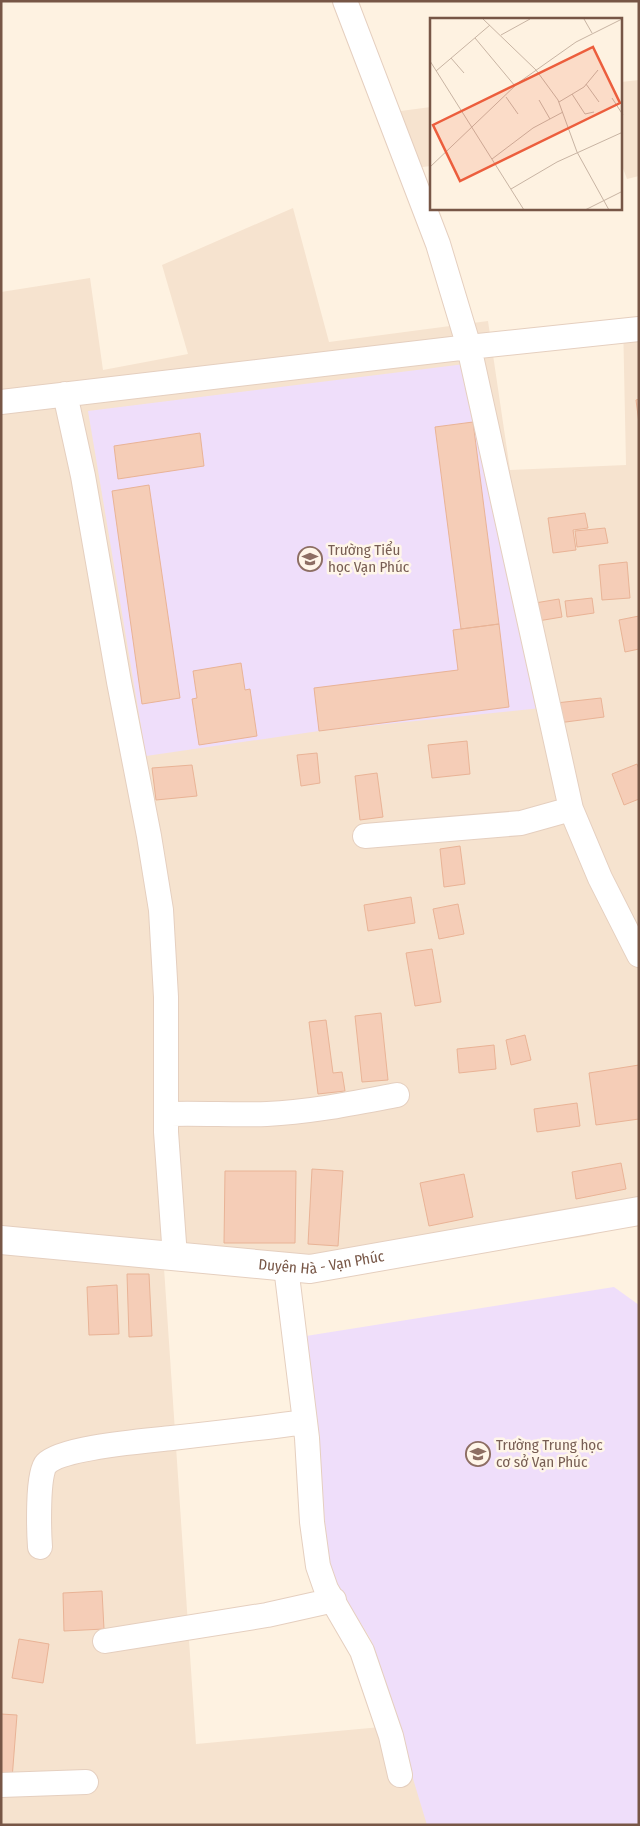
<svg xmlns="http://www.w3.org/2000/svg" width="640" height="1826" viewBox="0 0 640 1826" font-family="'Fira Sans Condensed',sans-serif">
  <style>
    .residential { fill: #f6e3cf }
    .education { fill: #efdefa }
    .building { fill: #f5cdb7; stroke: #e9b396 }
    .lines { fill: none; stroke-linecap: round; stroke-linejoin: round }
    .minor-casing { stroke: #e5cfbf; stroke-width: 26 }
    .tertiary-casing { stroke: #e5cfbf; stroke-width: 30 }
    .minor { stroke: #fff; stroke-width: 24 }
    .tertiary { stroke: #fff; stroke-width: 28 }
    .labels { text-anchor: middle; stroke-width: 5; stroke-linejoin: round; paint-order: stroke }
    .education-label { font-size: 15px; fill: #785e54; stroke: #fff6e9; text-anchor: start }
    .street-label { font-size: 15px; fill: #775646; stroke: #fff6e9 }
    .inset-road { fill: none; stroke: #c8b4a3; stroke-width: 1 }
    .view { fill: #ec5e3d; fill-opacity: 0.15; stroke: #ec5e3d; stroke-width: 2.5 }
    .inset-edge { fill: none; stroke: #775646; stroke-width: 2.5 }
  </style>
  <rect width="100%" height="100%" fill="#fef2e1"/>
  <path class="residential" d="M639,80V176L627,179L621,163V82Z
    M431,107V166L398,170L378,114Z
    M293,208L329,342L488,321L510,470L626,465L623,319L639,317V1222L588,1236L314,1276L164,1268L196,1744L424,1723L430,1825H1V292L90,278L103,370L188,354L162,265Z"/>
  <path class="education" d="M465,364L541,708L319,731L146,756L88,411Z
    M614,1287L639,1305V1825H427L371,1640L330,1573L306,1336Z"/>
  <path class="building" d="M639,399V423L636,400Z
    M473,422L499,624L461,629L435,427Z
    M200,433L204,466L118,479L114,446Z
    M149,485L180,698L142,704L112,491Z
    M585,513L588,528L573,530L576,550L553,553L548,518Z
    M605,528L608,543L577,547L575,531Z
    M627,562L630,598L602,600L599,565Z
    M592,598L594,613L567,617L565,601Z
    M559,599L562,617L538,621L535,603Z
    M639,616V649L625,652L619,620Z
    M499,624L509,707L319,731L314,688L458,670L453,630Z
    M241,663L245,690L250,689L257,736L199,745L192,699L197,698L193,671Z
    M601,698L604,717L558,723L556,703Z
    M467,741L470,774L432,778L428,745Z
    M317,753L320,783L301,786L297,755Z
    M637,764L639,769V799L624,805L612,774Z
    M192,765L197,796L156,800L152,768Z
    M377,773L383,817L360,820L355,776Z
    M460,846L465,884L444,887L440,849Z
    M411,897L415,923L368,931L364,905Z
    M458,904L464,934L439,939L433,909Z
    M432,949L441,1002L415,1006L406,953Z
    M381,1013L388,1080L362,1082L355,1016Z
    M326,1020L333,1073L342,1072L345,1091L318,1094L309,1022Z
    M525,1035L531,1060L511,1065L506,1040Z
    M494,1045L496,1069L459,1073L457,1049Z
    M639,1065V1119L596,1125L589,1073Z
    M577,1103L580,1126L537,1132L534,1109Z
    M621,1163L626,1189L576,1199L572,1172Z
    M312,1169L343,1171L338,1246L308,1244Z
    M225,1171H296L295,1243H224Z
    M464,1174L473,1217L429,1226L420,1183Z
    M127,1274H149L152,1336L129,1337Z
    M117,1285L119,1334L89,1335L87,1287Z
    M102,1591L104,1629L64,1631L63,1593Z
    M19,1639L49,1644L43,1683L12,1678Z
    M1,1714L17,1715L12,1779L1,1778Z"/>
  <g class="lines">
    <defs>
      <path id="minor" d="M345,1L438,244L469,347L571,809L600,878L639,955
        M65,394L83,476L119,682L149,836L161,910L166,997V1132L175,1257
        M1,402L469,347L639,329
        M365,836L521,823L571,809
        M166,1114C200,1113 234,1115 267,1114C311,1112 354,1103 397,1095
        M286,1267L307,1438L312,1522L318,1566L326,1589L362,1651L391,1736L400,1775
        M40,1547C39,1533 37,1473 46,1464C62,1447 147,1441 172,1438C217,1433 261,1428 305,1422
        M105,1641L267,1615L334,1600
        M1,1785L86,1782"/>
      <g id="tertiary">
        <path id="s1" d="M1,1240L310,1269L639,1211"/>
      </g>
    </defs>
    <use href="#minor" class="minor-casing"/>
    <use href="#tertiary" class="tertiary-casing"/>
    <use href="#minor" class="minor"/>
    <use href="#tertiary" class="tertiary"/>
  </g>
  <defs>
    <symbol id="school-ring" viewBox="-11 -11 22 22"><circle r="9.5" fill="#fff6e9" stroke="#8d6e63" stroke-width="1.5"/><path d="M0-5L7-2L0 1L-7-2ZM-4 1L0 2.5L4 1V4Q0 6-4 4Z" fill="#8d6e63"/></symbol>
  </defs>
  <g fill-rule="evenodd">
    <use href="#school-ring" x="296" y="545" width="28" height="28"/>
    <use href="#school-ring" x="464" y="1440" width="28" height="28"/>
  </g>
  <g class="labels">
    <g class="education-label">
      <text x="328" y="555">Trường Tiểu<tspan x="328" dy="17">học Vạn Phúc</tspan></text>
      <text x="496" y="1450">Trường Trung học<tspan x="496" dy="17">cơ sở Vạn Phúc</tspan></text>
    </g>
    <g class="street-label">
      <text dy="5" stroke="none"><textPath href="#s1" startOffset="322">Duyên Hà - Vạn Phúc</textPath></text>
    </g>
  </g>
  <g transform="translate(430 18)">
    <rect width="192" height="192" fill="#fef2e1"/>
    <path class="inset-road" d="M53,1L106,52L128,82L147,134L179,192M154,1L162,15M71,17L100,1M45,20L85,68M21,40L34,55M0,43L94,192M6,53L60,7M156,66L169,84M142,76L155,96L164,94M76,79L88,96M182,80L193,97M109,82L120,101M129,84L154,69L168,52M62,141L103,110L133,94M0,149L88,65L146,24L192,1M81,171L127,144L193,114M155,192L193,173"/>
    <path class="view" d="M163,29L190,85L30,163L3,107Z"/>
    <rect width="192" height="192" class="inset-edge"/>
  </g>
  <rect width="640" height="1826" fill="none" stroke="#775646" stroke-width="5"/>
</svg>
